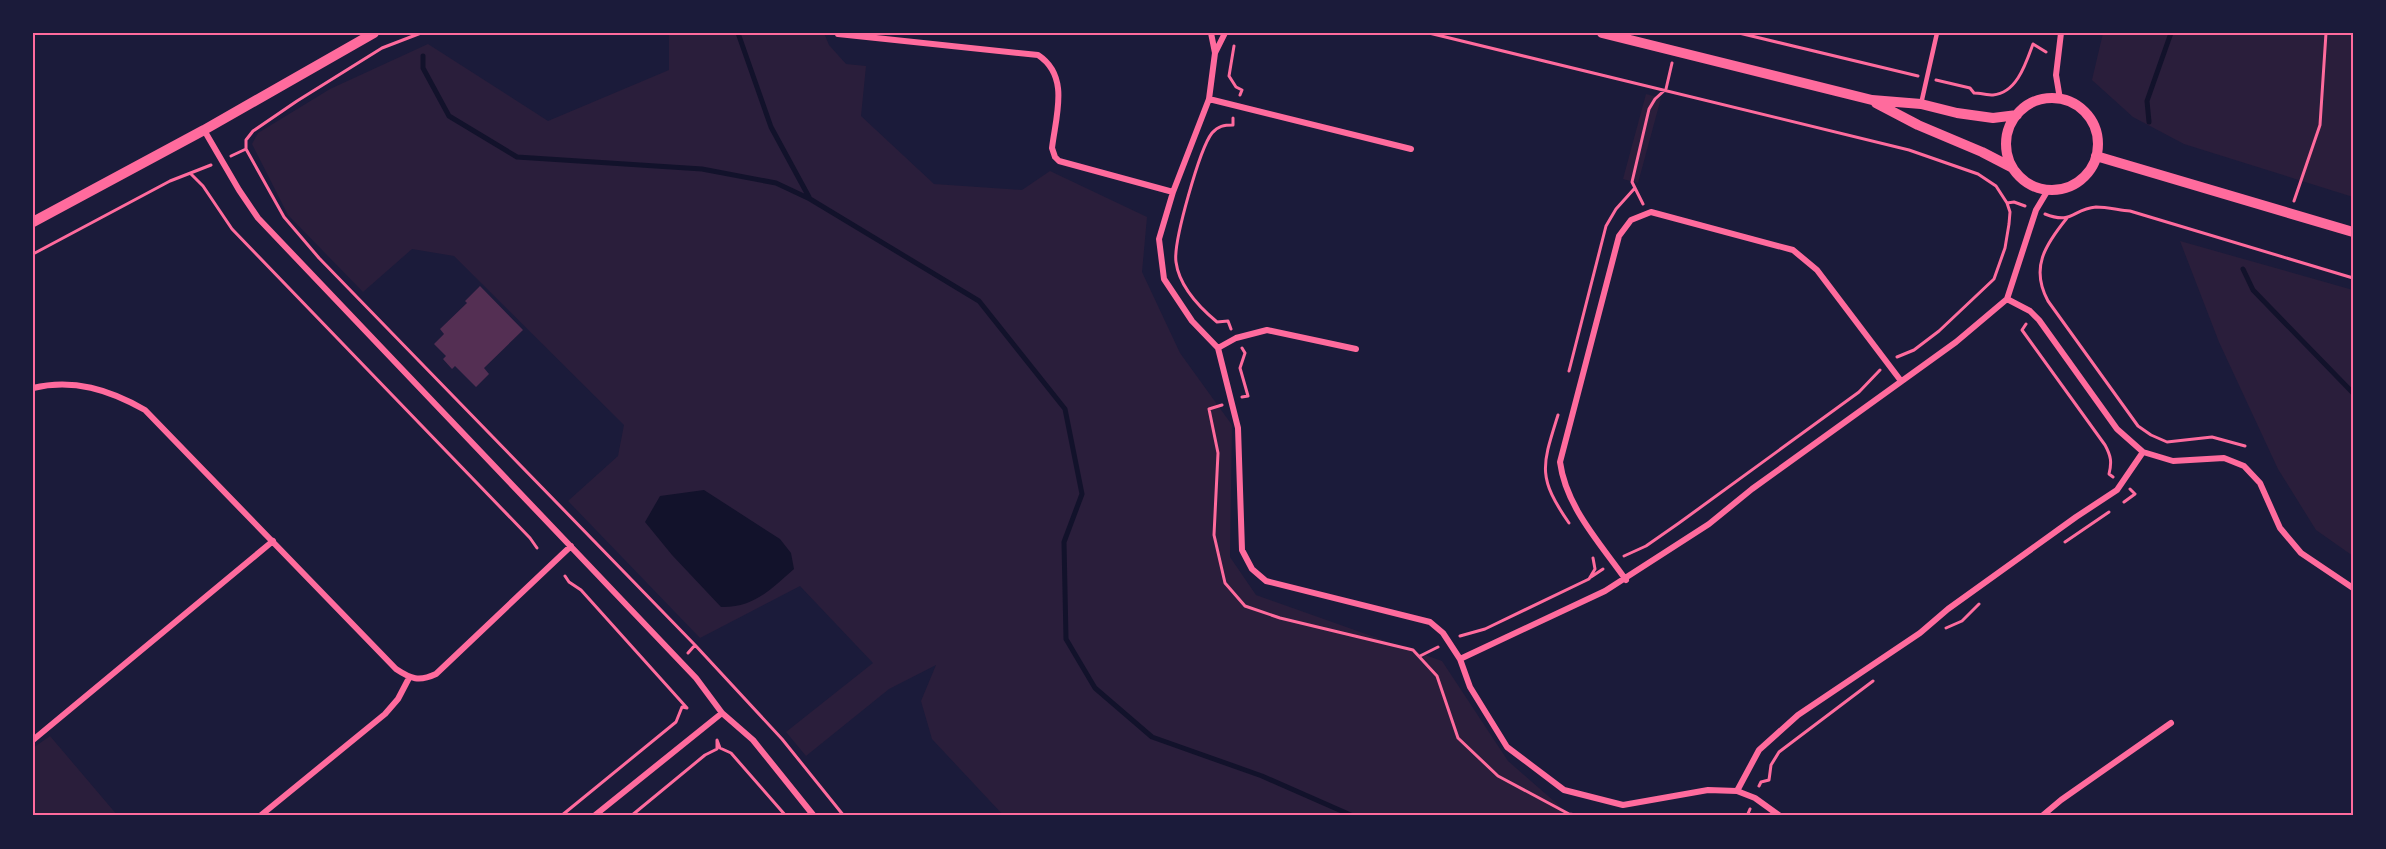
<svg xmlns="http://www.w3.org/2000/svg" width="2386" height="849" viewBox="0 0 2386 849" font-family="'IBM Plex Sans',sans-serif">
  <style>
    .green { fill: #2a1e3b }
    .water { fill: #12122b }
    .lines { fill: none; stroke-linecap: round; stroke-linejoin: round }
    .stream { stroke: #12122b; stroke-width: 5 }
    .building { fill: #542f53 }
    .path { stroke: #ff6b9d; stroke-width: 3 }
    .service { stroke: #ff6b9d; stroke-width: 4.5 }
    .minor { stroke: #ff6b9d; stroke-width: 6 }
    .tertiary { stroke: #ff6b9d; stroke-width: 10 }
    .neatline { fill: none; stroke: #ff6b9d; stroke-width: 2 }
  </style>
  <rect width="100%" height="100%" fill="#1b1b3a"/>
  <path class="green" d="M669,33H824L829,45L846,64L866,66L861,116L934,184L1022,190L1050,171L1147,217L1142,272L1180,353L1232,425L1230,557L1256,595L1442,661L1508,761L1571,816H1004L932,739L921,701L936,665L889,689L806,756L786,732L873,663L800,586L700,638L568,501L618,456L624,425L454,256L412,249L363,292L288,215L252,144L258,133L330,89L428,44L548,121L669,70Z
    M2103,33H2353V197L2184,144L2133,117L2092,80Z
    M1646,94L1661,98L1638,183L1623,179Z
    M2180,241L2353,290V556L2316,530L2278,469L2219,342Z
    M50,736L118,816H33V748Z"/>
  <path class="water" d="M704,490L780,539L791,553L794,569C771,589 754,608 721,607L672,555L645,522L660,496Z"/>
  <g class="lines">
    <path class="stream" d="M738,33L771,127L809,197
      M423,56V68L449,116L517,157L702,169L776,183L810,199L979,301L1065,409L1082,494L1064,542L1066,639L1095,688L1152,737L1262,776L1353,816
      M2149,122L2147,101L2171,33
      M2243,269L2253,290L2353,393"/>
  </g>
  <path class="building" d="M480,286L523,330L484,368L489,374L476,387L455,366L452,369L443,359L446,356L434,344L444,334L440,329L467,303L465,301Z"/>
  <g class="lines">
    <path class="path" d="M1429,33L1909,150L1978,174L1996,186L2007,203L2014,202L2025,206
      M1739,33L1918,76
      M1234,46L1229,76L1236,87L1242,90L1240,95
      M1936,80L1970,88L1974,93C1980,93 1987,95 1993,95C2017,93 2026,63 2033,44L2046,52
      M246,149L284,217L319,258L695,645L688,653
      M231,156L246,149V140L253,131L297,101L382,48L421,33
      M190,173L203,186L232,229L530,538L537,548
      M2294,201L2320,125L2326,33
      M1643,204L1632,182L1649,109L1655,99L1666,89L1672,63
      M2045,214C2073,225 2072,209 2096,207C2107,207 2119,210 2130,211L2353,278
      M2067,218C2045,245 2030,268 2048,301L2138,426L2151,435L2167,442L2212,437L2245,446
      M33,254L170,181L211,165
      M2026,324L2022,330L2105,445C2111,456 2112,462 2109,474L2113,477
      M1231,329L1228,321L1217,322C1199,307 1179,285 1176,262C1173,242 1200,148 1212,133C1218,126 1224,125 1233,125V118
      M1242,348L1245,353L1240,368L1248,396L1242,397
      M1897,357L1914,350L1939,331L1994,279L2005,248L2009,224L2010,212L2007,203
      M1569,371L1606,226L1616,209L1634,189
      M1222,405L1209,409L1218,453L1214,535L1225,583L1245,606L1280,618L1413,650L1437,676L1458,738L1498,776L1569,814L1584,816
      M1558,415C1542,466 1537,477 1569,523
      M2124,502L2135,494L2130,489
      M2065,542L2109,512
      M1624,556L1646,546L1679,523L1859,392L1880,370
      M1591,577L1603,569
      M1946,628L1962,621L1979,604
      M1460,636L1485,629L1589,579L1595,569L1593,558
      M695,645L782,739L844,816
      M1420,656L1438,647
      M1759,786L1761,782L1769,780L1771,765L1779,752L1873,681
      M561,816L676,722L682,707L687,708L581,590L569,582L565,576
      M631,816L705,755L717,749V740L720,748L731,753L786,816
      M1747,816L1750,809"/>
    <path class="service" d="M1921,104L1937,33"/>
    <path class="minor" d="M1211,33L1215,53L1209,99L1173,192L1159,239L1164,279L1192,321L1218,348L1238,428L1242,550L1252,569L1266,581L1430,622L1443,633L1460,659L1605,591L1709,524L1752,489L1956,342L2007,299L2036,210L2048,190
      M838,34L1038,55C1070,76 1056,115 1052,148L1055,157L1059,161L1173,192
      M1215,53L1225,33
      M1209,99L1411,149
      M2060,99L2056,75L2061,33
      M204,130L239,190L258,218L696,678L722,713L753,740L814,816
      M2007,299L2030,311L2039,320L2117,429L2143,452L2173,461L2224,458L2244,466L2260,483L2280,528L2301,553L2353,588
      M1218,348L1236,338L1267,330L1356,349
      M33,388C73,378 110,390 145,410L396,669C411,679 419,682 436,674L571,546
      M1626,580C1600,543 1566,507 1560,462L1619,236L1631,220L1651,212L1793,250L1817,270L1901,381
      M1460,659L1470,687L1507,747L1564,790L1623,805L1708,790L1737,791L1755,798L1780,816
      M33,740L273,541
      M1737,791L1759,750L1798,715L1920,633L1948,609L2076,517L2117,490L2143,452
      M260,816L385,714L398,699L409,678
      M594,816L722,713
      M2042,816L2061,800L2171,723"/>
    <path class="tertiary" d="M1602,33L1872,100L1921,104L1957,113L1993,118L2017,115
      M2006 144a46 46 0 1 1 92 0a46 46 0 1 1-92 0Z
      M1876,103L1918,125L1982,152L2011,167
      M2096,156L2353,232
      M33,222L204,130L374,33"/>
  </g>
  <rect width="2386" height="849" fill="none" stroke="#1b1b3a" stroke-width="69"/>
  <rect x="34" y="34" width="2318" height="780" class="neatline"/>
</svg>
